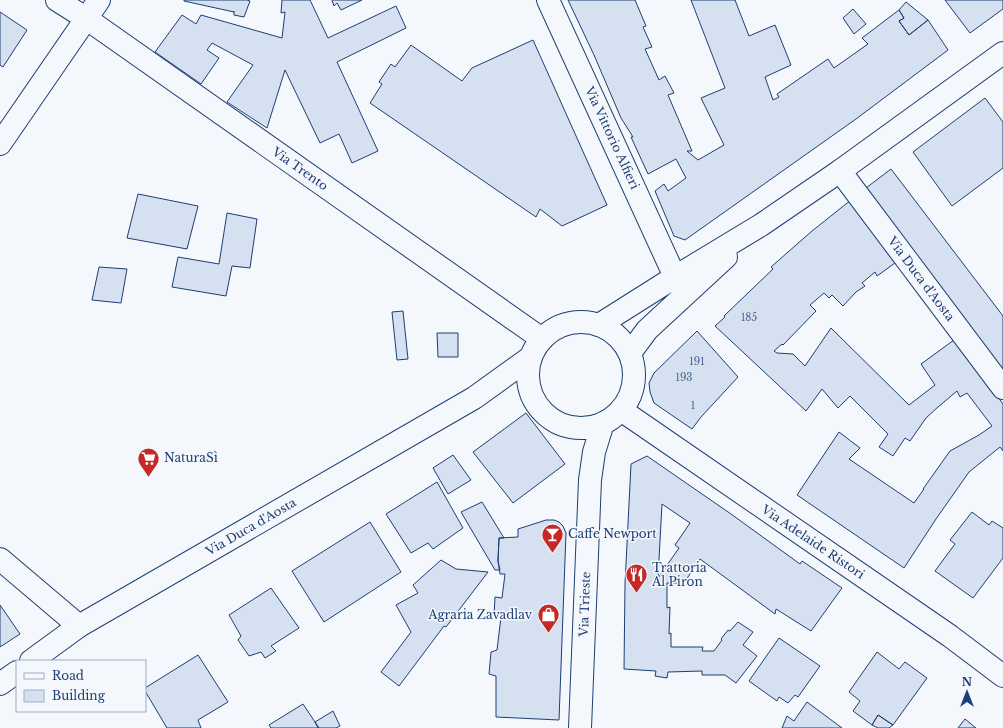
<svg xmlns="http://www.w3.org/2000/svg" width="1003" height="728" viewBox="0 0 1003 728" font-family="'Libre Baskerville',serif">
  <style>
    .building { fill: #d5e0f0; stroke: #1d3f73; fill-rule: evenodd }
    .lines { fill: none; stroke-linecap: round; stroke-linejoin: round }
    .street-casing { stroke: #1d3f73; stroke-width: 24 }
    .secondary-casing { stroke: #1d3f73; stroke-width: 24 }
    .primary-casing { stroke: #1d3f73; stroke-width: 24 }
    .street { stroke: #f4f7fb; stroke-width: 22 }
    .secondary { stroke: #f4f7fb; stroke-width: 22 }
    .primary { stroke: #f4f7fb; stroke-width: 22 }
    .labels { text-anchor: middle; stroke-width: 3; stroke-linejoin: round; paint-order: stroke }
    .number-label { font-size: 10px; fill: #4b6792 }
    .street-label { font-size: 12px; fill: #1d3f73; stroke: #f4f7fb }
    .poi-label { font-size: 12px; fill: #1d3f73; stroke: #f4f7fb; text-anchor: start }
  </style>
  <rect width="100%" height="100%" fill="#f4f7fb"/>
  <path class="building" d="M184,0H247L250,1L244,17L234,15V11V12L184,1Z
    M282,0H310L328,38L396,6L406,28L337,62L378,151L352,163L339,134L320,143L285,70L267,128L227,102L253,65L212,43L207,50L219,58L201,84L155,52L182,15L196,24L201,15L282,38L285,12L281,13Z
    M332,0H362L341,10L337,3L334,6Z
    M568,0H635L646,26L643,27L652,47L645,49L659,80L665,76L674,93L668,95L692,151H687L698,160L724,145L701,98L725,88L691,0H735L749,36L775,25L791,65L765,77L773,100L779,97L777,94L828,59L834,68L868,44L862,38L899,10L904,18L899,21L909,35L928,20L948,50L856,119L685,240L674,236L655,191L664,184L668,191L686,178L676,159L648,174L631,137H633L621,118L594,55Z
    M945,0H1003V9L970,33Z
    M906,2L928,20L909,35L899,21L904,18L899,10Z
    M853,9L866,24L854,34L843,18Z
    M0,12L27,30L3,67L0,65Z
    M533,40L607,205L562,226L540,209L536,217L370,103L382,84L379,82L391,64L395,67L411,45L462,81L472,68Z
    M985,98L1003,122V168L952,206L913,152Z
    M891,169L1003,316V377L862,191Z
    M138,194L198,206L187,249L127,238Z
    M851,200L887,249L885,250L895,263L877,276L875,272L862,283L865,286L856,292L843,306L832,295L829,298L824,293L810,305L816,311L783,345L782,344L774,351L777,353L793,354L805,366L831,328L909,405L935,385L921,364L954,340L971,360L1003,404V451L1000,447L969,472L936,519L904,568L797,495L839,432L860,448L849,459L914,503L924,489H923L950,451L979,435L992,426L967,393L960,397L957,391L938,407L926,418L910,441L905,438L893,456L879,447L888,434L850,396L838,408L822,389L806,411L715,326L725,317L724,316L773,269L771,267L812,231Z
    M227,213L257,219L250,268L232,266L226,296L172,287L178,257L219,264Z
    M99,267L127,269L121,303L92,300Z
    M403,311L408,359L397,360L392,312Z
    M697,331L738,377L701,417L692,429L654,403L650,392L649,383L654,373Z
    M437,333H458V357H438Z
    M526,413L565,464L513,503L473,452Z
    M453,455L471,480L448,494L433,468Z
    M647,456L731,514L800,564L802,561L842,588L811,631L776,609L775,614L700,559L684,583H667V608L670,607L669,634L671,633V647H703L702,651H714L722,640L721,639L728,630L730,631L738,622L753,632L743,645L757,656L736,683L725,675H702V671L668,672L667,678L655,676L656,671L624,669L625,584L631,464ZM662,504L690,523L675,545L679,548L658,578Z
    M437,482L463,528L433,549L428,543L411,553L386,514Z
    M482,502L504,538H499L498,561L500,570H495L461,512Z
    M972,512L989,525L992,521L1003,528V558L973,598L935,571L955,544L950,540Z
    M546,520H554L559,522L563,526L566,533L559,720L496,717V676L489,674L491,652L497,650L501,617L494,616L495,597L502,598L505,574H500L498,561L499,538L518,537V529Z
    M370,522L401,572L324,622L292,571Z
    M441,560L456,569L488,572L446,627L444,626L399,686L381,672L411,632L396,605L418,593L413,585Z
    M271,588L299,628L271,646L276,651L265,658L261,652L249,656L238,640L241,636L229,615Z
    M0,605L20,634L0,647Z
    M779,638L820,666L798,697L795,695L788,703L779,697L777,701L749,681Z
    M877,652L899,669L905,662L927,678L893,725L878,715L872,725L853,711L860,701L849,692Z
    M198,655L228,702L198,720L201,728H167L145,691V688Z
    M807,702L842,728H782L787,716L794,721Z
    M303,704L319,728H271L269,725Z
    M333,711L340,726L336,728H318L315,722Z
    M878,715L893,725L889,728H878L872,725Z
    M965,719L976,728H958Z"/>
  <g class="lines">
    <defs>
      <path id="street" d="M57,0L87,19L542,339
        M548,0L675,277
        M0,144L99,0
        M840,171L1003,388
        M621,410L950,636L1003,676
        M0,559L79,626"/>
      <path id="secondary" d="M599,325L675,277L761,225L840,171L1003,53
        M630,353L647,330L726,257"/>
      <path id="primary" d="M528 375a53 53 0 1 1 106 0a53 53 0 1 1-106 0Z
        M31,661L79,626L474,398L531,357
        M0,684L17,672
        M580,728L590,480L594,452L603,423"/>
    </defs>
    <use href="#street" class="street-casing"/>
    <use href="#secondary" class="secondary-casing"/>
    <use href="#primary" class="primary-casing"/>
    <use href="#street" class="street"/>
    <use href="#secondary" class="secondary"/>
    <use href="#primary" class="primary"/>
  </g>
  <defs>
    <symbol id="supermarket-pin" viewBox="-11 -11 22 30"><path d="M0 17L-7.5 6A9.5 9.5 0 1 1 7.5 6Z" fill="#c62828" stroke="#f4f7fb"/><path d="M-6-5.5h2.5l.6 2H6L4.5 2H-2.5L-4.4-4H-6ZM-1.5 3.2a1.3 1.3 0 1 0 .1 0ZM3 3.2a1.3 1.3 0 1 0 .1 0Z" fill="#fff"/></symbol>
    <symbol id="bar-pin" viewBox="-11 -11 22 30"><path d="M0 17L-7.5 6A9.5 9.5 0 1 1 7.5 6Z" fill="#c62828" stroke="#f4f7fb"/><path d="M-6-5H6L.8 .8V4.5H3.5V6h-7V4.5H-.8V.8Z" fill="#fff"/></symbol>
    <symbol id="restaurant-pin" viewBox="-11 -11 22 30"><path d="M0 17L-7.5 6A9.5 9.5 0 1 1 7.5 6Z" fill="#c62828" stroke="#f4f7fb"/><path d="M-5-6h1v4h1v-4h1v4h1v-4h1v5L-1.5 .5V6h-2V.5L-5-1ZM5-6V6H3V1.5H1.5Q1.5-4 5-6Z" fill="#fff"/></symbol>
    <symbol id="shop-pin" viewBox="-11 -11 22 30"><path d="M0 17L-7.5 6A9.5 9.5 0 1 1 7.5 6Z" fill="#c62828" stroke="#f4f7fb"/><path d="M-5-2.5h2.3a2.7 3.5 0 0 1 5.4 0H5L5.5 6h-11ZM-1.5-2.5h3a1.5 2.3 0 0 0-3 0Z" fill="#fff"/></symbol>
  </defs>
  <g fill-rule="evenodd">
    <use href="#supermarket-pin" x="136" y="446" width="25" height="34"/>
    <use href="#bar-pin" x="540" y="522" width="25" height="34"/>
    <use href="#restaurant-pin" x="624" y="562" width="25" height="34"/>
    <use href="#shop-pin" x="536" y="602" width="25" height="34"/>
  </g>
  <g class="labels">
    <g class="number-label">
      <text x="749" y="321">185</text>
      <text x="697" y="365">191</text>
      <text x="684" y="381">193</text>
      <text x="693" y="409">1</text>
    </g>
    <g class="street-label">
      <text transform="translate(612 138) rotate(65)" y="4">Via Vittorio Alfieri</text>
      <text transform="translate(300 169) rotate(35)" y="4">Via Trento</text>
      <text transform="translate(921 279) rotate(53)" y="4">Via Duca d'Aosta</text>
      <text transform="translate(251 527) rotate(-30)" y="4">Via Duca d'Aosta</text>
      <text transform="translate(813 542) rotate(34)" y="4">Via Adelaide Ristori</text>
      <text transform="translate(585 604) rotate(-88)" y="4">Via Trieste</text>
    </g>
    <g class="poi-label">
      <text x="164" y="462">NaturaSì</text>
      <text x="568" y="538">Caffe Newport</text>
      <text x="652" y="572">Trattoria<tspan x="652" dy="14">Al Piron</tspan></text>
      <text x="532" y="619" text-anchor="end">Agraria Zavadlav</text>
    </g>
  </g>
  <rect x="16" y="660" width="130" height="52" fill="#f4f7fb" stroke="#9eadc5"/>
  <rect x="24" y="673" width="20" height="6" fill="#f4f7fb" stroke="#9eadc5"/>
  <text x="52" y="680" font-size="12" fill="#1d3f73">Road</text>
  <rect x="24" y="690" width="20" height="12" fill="#d5e0f0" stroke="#9eadc5"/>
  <text x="52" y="700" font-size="12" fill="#1d3f73">Building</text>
  <g transform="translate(967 692)" stroke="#f4f7fb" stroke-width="3" paint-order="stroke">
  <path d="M0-3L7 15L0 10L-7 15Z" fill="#1d3f73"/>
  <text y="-6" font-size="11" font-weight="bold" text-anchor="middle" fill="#1d3f73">N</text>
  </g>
</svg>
